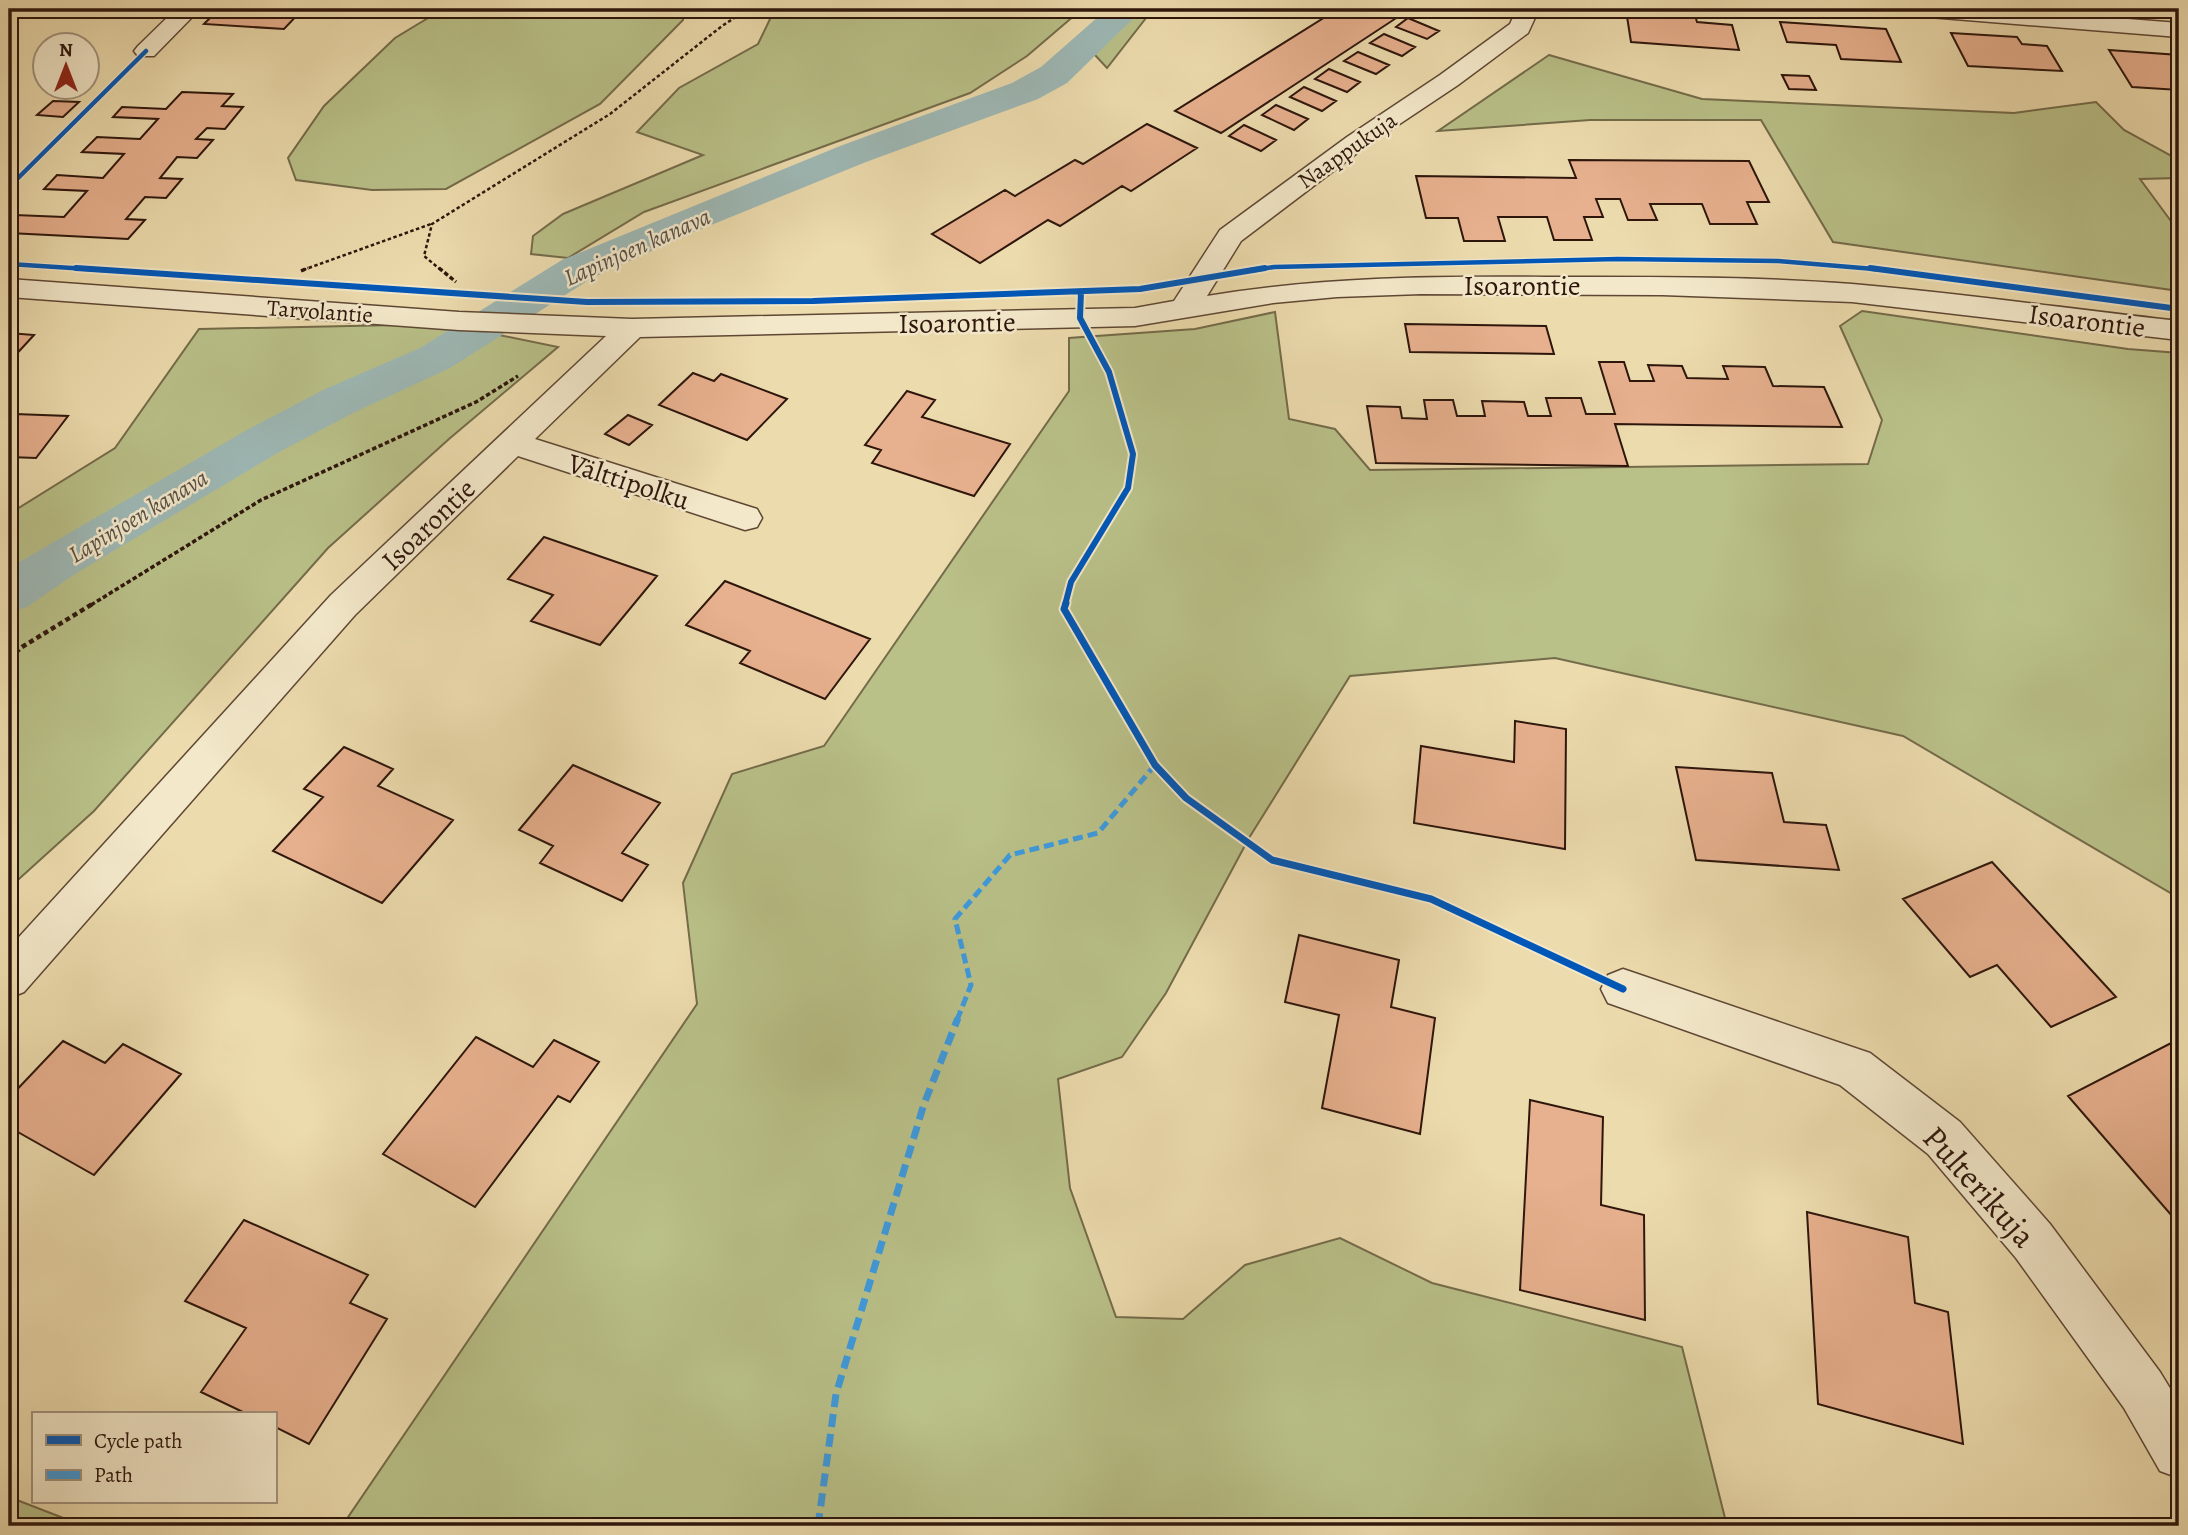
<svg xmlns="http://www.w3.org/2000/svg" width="2188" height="1535" viewBox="0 0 2188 1535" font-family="Alegreya,serif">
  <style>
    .green { fill: #b9c088; stroke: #746b4a; stroke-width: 2 }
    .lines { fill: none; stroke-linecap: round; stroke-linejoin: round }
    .canal { fill: #9db8b5; fill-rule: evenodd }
    .building { fill: #e7b08e; stroke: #2e160c; stroke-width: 2 }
    .minor-casing { stroke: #5e4734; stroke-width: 3 }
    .path-far2 { stroke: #2e160c; stroke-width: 2.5; stroke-dasharray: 3.5 2.5; stroke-linecap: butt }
    .path-far1 { stroke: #2e160c; stroke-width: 3.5; stroke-dasharray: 4.5 2.5; stroke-linecap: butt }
    .path { stroke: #2e160c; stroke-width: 4.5; stroke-dasharray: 5 3.5; stroke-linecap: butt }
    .minor { fill: #f3e8ca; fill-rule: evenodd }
    .quiet-far1 { stroke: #3d9ade; stroke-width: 5; stroke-dasharray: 10 5; stroke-linecap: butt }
    .quiet { stroke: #3d9ade; stroke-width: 7; stroke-dasharray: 13 7; stroke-linecap: butt }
    .cycleway-far2-casing { stroke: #f3e8ca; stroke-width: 7 }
    .cycleway-far1-casing { stroke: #f3e8ca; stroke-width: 10 }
    .cycleway-casing { stroke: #f3e8ca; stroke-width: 11 }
    .cycleway-far2 { stroke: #0057b8; stroke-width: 4.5 }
    .cycleway-far1 { stroke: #0057b8; stroke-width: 6 }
    .cycleway { stroke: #0057b8; stroke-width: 7 }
    .labels { text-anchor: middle; stroke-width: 5; stroke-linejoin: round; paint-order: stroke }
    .far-street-label { font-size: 23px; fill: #2e160c; stroke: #f3e8ca }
    .far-water-label { font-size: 24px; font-style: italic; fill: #554f47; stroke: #f3e8ca }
    .street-label { font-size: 28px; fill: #2e160c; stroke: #f3e8ca }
    .near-street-label { font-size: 33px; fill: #2e160c; stroke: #f3e8ca }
  </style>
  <rect width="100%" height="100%" fill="#ecdbad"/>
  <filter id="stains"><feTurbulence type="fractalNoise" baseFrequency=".00286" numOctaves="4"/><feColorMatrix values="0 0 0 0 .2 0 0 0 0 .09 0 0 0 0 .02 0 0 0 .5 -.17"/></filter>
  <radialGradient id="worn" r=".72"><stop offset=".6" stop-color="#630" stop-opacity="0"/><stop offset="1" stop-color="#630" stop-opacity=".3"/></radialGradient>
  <path class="green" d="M443,9H684L683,20L600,104L446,189L372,190L296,180L288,158L324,106L395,38Z
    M783,9H1082L1027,56L970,93L644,212L568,258L531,254L533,236L563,214L703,155L637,132L679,88L758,44L771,17Z
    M1138,9H1153L1107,68L1094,54Z
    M1549,55L1702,99L2014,113L2096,102L2124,130L2179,160V178L2140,179L2179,232V291L1833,242L1761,120H1590L1438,131Z
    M1862,311L2128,349L2179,353V898L1903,736L1555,658L1350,676L1249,838L1166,993L1122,1057L1058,1079L1070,1188L1116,1317L1183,1319L1245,1265L1340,1238L1432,1283L1682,1347L1727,1526H342L697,1004L683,883L732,774L824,746L1069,391V338L1195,329L1275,312L1289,419L1335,429L1370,470L1868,464L1882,420L1840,326Z
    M445,324L558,347L449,439L328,548L94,811L9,888V514L115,448L199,329Z
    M9,1497L84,1526H9Z"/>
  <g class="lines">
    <path class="canal" d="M1107,9H1143L1067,83L1038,99L866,162L689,234L592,278L450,368L355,412L279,452L75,574L27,607L9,612V568L247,430L323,390L420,348L562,260L840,146L1012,83L1041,67Z"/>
  </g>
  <path class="building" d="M219,9H303L284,29L204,24Z
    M1338,9H1443L1430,17L1410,9L1221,133L1175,111Z
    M1626,10L1695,15L1697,22L1732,25L1739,50L1631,42Z
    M1408,18L1439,31L1427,39L1396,27Z
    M1780,22L1886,29L1901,62L1841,59L1836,45L1787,42Z
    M1951,33L2017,37L2022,44L2047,46L2062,71L1968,66Z
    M1384,34L1415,47L1402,56L1370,43Z
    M2109,50L2179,55V90L2132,87Z
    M1358,52L1389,65L1376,74L1344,61Z
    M1329,69L1360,82L1347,92L1315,79Z
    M1782,75L1809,76L1816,90L1789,89Z
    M1304,87L1336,101L1322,111L1290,97Z
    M182,92L233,94L222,106L243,107L225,129L207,128L196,139L213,140L197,158L177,157L160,178L182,179L166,198L145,197L126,219L145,220L128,239L9,233V222L15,215L64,217L87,191L44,189L57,175L103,178L124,154L82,152L97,137L140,139L158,119L113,117L122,107L166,109Z
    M53,101L79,102L63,117L37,115Z
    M1276,105L1308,119L1294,130L1262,115Z
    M1147,124L1197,148L1131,191L1122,186L1060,226L1048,220L980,263L932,234L1005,190L1015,196L1075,160L1083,164Z
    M1244,125L1276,140L1261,151L1229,136Z
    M1569,160L1749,161L1769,202H1747L1757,224H1710L1702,204H1650L1657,220H1628L1620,199H1596L1603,217H1584L1592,240H1554L1547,217H1498L1505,241H1464L1458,218H1426L1416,176L1576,178Z
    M1405,324L1546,326L1554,354L1410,352Z
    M9,333L34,335L11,360H9Z
    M1599,362H1624L1630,381H1654L1648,365L1682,366L1687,378L1728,379L1723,366L1765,367L1773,386L1824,387L1842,427L1615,424L1628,466L1376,463L1367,406L1400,407L1402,418L1427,419L1424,400H1453L1457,416H1485L1482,401L1524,402L1528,416H1551L1546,398H1581L1586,414H1615Z
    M693,373L714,381L721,374L787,399L747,440L659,405Z
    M907,391L935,400L922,417L1010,444L974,496L872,463L881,450L865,445Z
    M15,414L68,416L36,458L9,457V422Z
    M628,415L652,425L629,445L605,434Z
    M544,537L657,576L600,645L531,621L553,595L508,579Z
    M725,581L870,639L825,699L740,663L750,651L686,625Z
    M1515,721L1566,729L1565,849L1414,823L1421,746L1514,762Z
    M344,747L393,769L378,786L453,820L382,903L273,851L323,797L304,789Z
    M573,765L660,803L622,853L648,865L622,901L540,863L553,846L519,830Z
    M1676,767L1772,773L1784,822L1826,825L1839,870L1696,860Z
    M1992,862L2116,997L2051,1027L1997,965L1970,977L1903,899Z
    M1299,935L1399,960L1391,1007L1435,1018L1420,1134L1322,1108L1339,1015L1285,1002Z
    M476,1037L533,1067L554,1040L599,1062L570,1102L558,1096L475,1207L383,1154Z
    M2179,1039V1224L2068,1096Z
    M63,1041L105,1063L123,1044L181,1074L94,1175L9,1127V1098Z
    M1530,1100L1603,1117L1601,1205L1644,1215L1645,1320L1520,1290Z
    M1807,1212L1908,1237L1915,1303L1948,1312L1963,1444L1818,1404Z
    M244,1220L368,1275L350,1303L387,1319L309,1444L275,1427V1414H247L201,1392L246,1328L185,1301Z"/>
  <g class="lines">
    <defs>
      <path id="minor" d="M176,9H200L154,56H138L134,51L138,46Z
        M1517,9H1539L1528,33L1458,85L1365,147L1241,241L1207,296C1321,277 1430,276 1545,277C1647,277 1750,276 1852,284C1961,293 2070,309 2179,321V340L1852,302L1662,295L1421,294L1337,297L1273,303L1135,326L640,337L535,439L757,509L762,518L757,527L745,530L518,456L355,615L24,992L9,998V948L331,595L606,336L459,330L9,297V279L459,312L632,319L1135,308L1174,301L1220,230L1347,137L1440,75L1510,24Z
        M1906,9H2000L2179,23V37L1917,16L1909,14Z
        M1623,969L1870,1053L1960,1122L2050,1224L2160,1372L2179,1403V1478L2160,1471L2124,1408L2016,1258L1928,1154L1840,1085L1608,1003L1601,989L1608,975Z"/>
    </defs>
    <use href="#minor" class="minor-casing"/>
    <path class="path-far2" d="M303,270L431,224
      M441,270L424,256L432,224L610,114L722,26L748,9"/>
    <path class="path-far1" d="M439,268L456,282
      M301,271L308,268
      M91,605L261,500L476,402L518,376"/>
    <path class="path" d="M9,658L22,647L94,603"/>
    <use href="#minor" class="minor"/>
    <path class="quiet-far1" d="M957,1020L971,985L955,919L1010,855L1098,833L1155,765"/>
    <path class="quiet" d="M818,1526L836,1394L924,1104L958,1018"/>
    <defs>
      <path id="cycleway-far2" d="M9,187L146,51
        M9,264L103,270
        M1255,270L1274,267L1618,259L1778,261L1886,270"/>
      <path id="cycleway-far1" d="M76,268L587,302L813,301L1140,289L1265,268
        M1870,268L2179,309
        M1065,605L1071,582L1128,488L1133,454L1109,372L1080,318L1081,292"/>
      <path id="cycleway" d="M1066,603L1064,609L1155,765L1186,798L1272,860L1431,899L1623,989"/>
    </defs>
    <use href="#cycleway-far2" class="cycleway-far2-casing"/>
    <use href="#cycleway-far1" class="cycleway-far1-casing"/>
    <use href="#cycleway" class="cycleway-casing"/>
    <use href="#cycleway-far2" class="cycleway-far2"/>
    <use href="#cycleway-far1" class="cycleway-far1"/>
    <use href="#cycleway" class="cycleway"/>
  </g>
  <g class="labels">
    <g class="far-street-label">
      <text transform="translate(1347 150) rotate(-35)" y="8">Naappukuja</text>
      <text transform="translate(320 311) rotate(4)" y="8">Tarvolantie</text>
    </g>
    <g class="far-water-label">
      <text transform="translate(637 247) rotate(-24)" y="8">Lapinjoen kanava</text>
      <text transform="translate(138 516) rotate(-31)" y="8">Lapinjoen kanava</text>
    </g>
    <g class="street-label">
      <text x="1522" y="295">Isoarontie</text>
      <text transform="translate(2087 320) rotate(7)" y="10">Isoarontie</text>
      <text transform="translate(957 322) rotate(-1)" y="10">Isoarontie</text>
      <text transform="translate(629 481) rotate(18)" y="10">Välttipolku</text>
      <text transform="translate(428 524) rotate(-44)" y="10">Isoarontie</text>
    </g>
    <g class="near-street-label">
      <text transform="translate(1980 1186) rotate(48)" y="12">Pulterikuja</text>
    </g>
  </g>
  <rect width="2188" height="1535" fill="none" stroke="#ecdbad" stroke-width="35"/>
  <rect x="10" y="10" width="2167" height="1514" fill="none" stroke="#2e160c" stroke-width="3.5"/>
  <rect x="18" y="18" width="2153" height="1500" fill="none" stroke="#2e160c" stroke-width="2"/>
  <rect x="32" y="1412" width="245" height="91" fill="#f3e8ca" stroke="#a4947e" stroke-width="2"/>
  <rect x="46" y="1435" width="35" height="10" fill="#0057b8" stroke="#a4947e" stroke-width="2"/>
  <text x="94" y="1448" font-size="21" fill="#2e160c">Cycle path</text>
  <rect x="46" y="1470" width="35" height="10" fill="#3d9ade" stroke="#a4947e" stroke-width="2"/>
  <text x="94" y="1482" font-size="21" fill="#2e160c">Path</text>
  <g transform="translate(66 66)"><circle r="33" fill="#f3e8ca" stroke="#a4947e" stroke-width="2"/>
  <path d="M0-5L12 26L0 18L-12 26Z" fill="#8f2418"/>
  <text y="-10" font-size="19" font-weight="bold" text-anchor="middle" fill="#2e160c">N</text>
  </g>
  <rect width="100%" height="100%" filter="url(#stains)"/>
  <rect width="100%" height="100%" fill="url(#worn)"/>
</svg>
